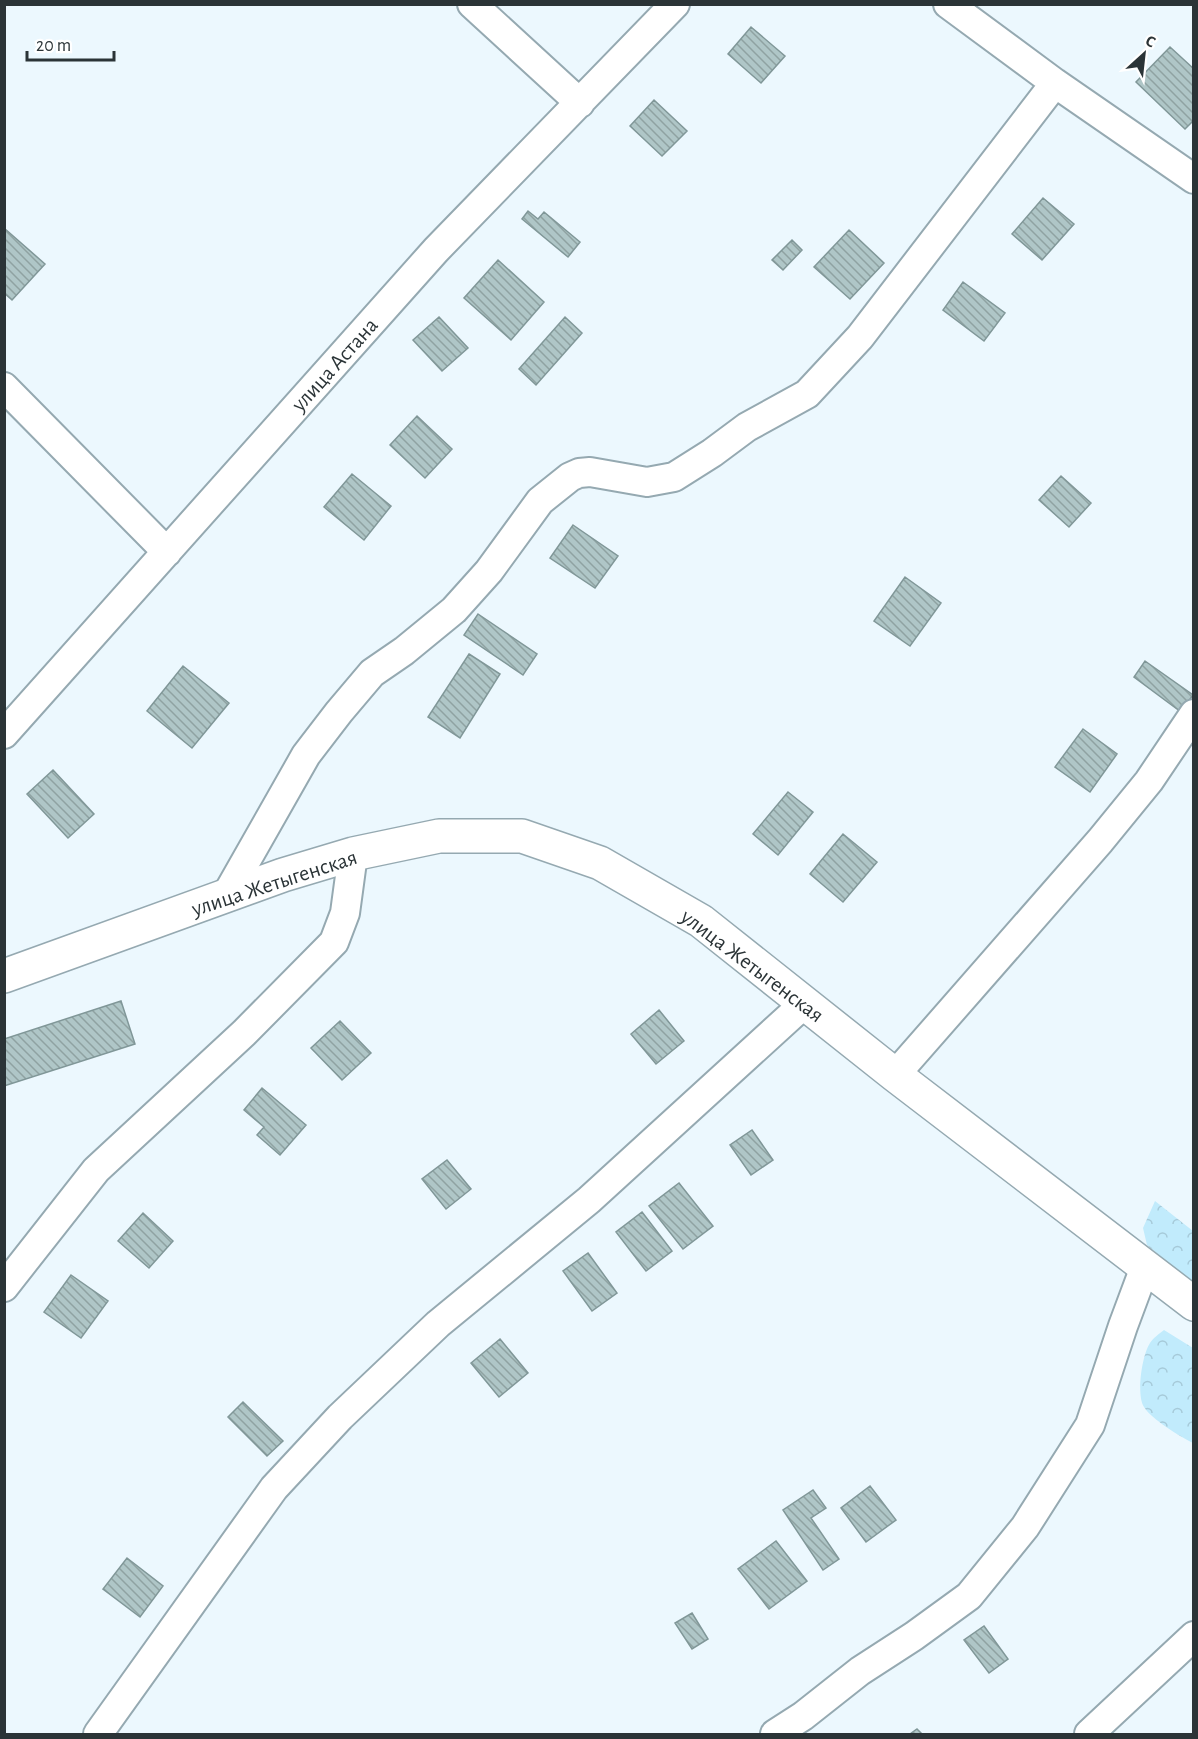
<svg xmlns="http://www.w3.org/2000/svg" width="1198" height="1739" viewBox="0 0 1198 1739" font-family="'Alegreya Sans',sans-serif">
  <style>
    .forest { fill: url(#forest-crowns) }
    .building { fill: url(#building-back-hatch); stroke: #809798; stroke-width: 1.5 }
    .lines { fill: none; stroke-linecap: round; stroke-linejoin: round }
    .minor-casing { stroke: #95a9b1; stroke-width: 32 }
    .major-casing { stroke: #95a9b1; stroke-width: 36 }
    .minor { stroke: #fff; stroke-width: 28 }
    .major { stroke: #fff; stroke-width: 33 }
    .labels { text-anchor: middle; stroke-width: 4.5; stroke-linejoin: round; paint-order: stroke }
    .street-label { font-size: 22px; fill: #2b3437; stroke: #fff }
  </style>
  <defs>
    <pattern id="forest-crowns" width="20" height="18" patternUnits="userSpaceOnUse" patternTransform="scale(1.5)"><rect width="20" height="18" fill="#c1ebfc"/><path d="M2 6a3 3 0 1 1 6 0M12 15a3 3 0 1 1 6 0" fill="none" stroke="#a6cad9"/></pattern>
    <pattern id="building-back-hatch" width="6" height="6" patternUnits="userSpaceOnUse" patternTransform="scale(1.5)"><rect width="6" height="6" fill="#afc6c7"/><path d="M-1 5l2 2M0 0l6 6M5-1l2 2" fill="none" stroke="#8fa2a2"/></pattern>
  </defs>
  <rect width="100%" height="100%" fill="#ecf8fe"/>
  <path class="forest" d="M1155,1201L1193,1231V1283L1147,1245L1143,1228Z
    M1164,1330L1193,1348V1443C1181,1437 1151,1419 1144,1407C1136,1395 1142,1355 1150,1343C1153,1338 1159,1334 1164,1330Z"/>
  <path class="building" d="M751,27L785,56L761,83L728,54Z
    M1170,47L1194,69V120L1185,129L1136,82Z
    M654,100L687,131L662,156L630,126Z
    M1043,198L1074,224L1042,260L1012,234Z
    M528,211L538,219L544,212L580,242L568,257L522,219Z
    M4,228L45,264L12,300L4,293Z
    M849,230L884,263L850,299L814,267Z
    M792,240L802,250L783,270L772,260Z
    M498,260L544,302L511,340L464,298Z
    M963,282L1005,313L984,341L943,310Z
    M439,317L468,348L442,371L413,340Z
    M565,317L582,333L536,385L519,369Z
    M417,416L452,449L425,478L390,445Z
    M352,474L391,506L364,540L324,507Z
    M1061,476L1091,503L1069,527L1039,500Z
    M573,525L618,556L595,588L550,558Z
    M905,577L941,603L910,646L874,621Z
    M478,614L537,654L523,675L464,635Z
    M469,654L500,674L460,738L428,717Z
    M1145,661L1193,695L1181,712L1134,677Z
    M183,666L229,703L192,748L147,711Z
    M1083,729L1117,754L1090,792L1055,767Z
    M53,770L94,814L68,838L27,794Z
    M788,792L813,812L778,855L753,834Z
    M843,834L877,862L843,902L810,874Z
    M121,1001L135,1044L4,1086V1039Z
    M659,1010L684,1041L656,1064L631,1034Z
    M340,1021L371,1053L342,1080L311,1048Z
    M262,1088L306,1125L280,1155L257,1135L264,1127L244,1110Z
    M752,1130L773,1160L751,1175L730,1145Z
    M447,1160L471,1189L446,1209L422,1179Z
    M679,1183L713,1226L683,1249L649,1206Z
    M642,1212L672,1251L646,1271L616,1232Z
    M143,1213L173,1241L149,1268L118,1241Z
    M588,1253L617,1293L592,1311L563,1271Z
    M71,1275L108,1301L81,1338L44,1312Z
    M500,1339L528,1373L499,1397L471,1363Z
    M243,1402L283,1441L267,1456L228,1417Z
    M870,1486L896,1520L866,1542L841,1508Z
    M813,1490L826,1508L811,1518L839,1559L823,1570L783,1510Z
    M776,1541L807,1581L769,1609L738,1569Z
    M127,1558L163,1586L140,1617L103,1589Z
    M692,1613L708,1639L692,1649L675,1623Z
    M984,1626L1008,1659L989,1673L964,1640Z
    M917,1729L922,1734H910Z"/>
  <g class="lines">
    <defs>
      <path id="minor" d="M472,4L580,103
        M948,4L1055,83L1194,179
        M4,387L167,552
        M4,734L436,250L675,4
        M226,896L306,755L339,712L372,673L404,651L454,610L489,571L540,501L570,477L579,473L590,472L647,482L674,477L712,453L747,427L807,394L860,337L1055,83
        M895,1075L1100,841L1149,781L1194,714
        M4,1287L96,1170L244,1033L334,942L345,913L353,854
        M98,1734L274,1488L340,1417L438,1324L589,1200L805,1003
        M775,1734L803,1716L860,1671L914,1636L969,1596L1025,1527L1090,1425L1123,1326L1145,1267
        M1089,1734L1194,1636"/>
      <path id="major" d="M4,976L283,875L353,854L439,836H522L600,863L701,921L895,1075L1194,1304"/>
    </defs>
    <use href="#minor" class="minor-casing"/>
    <use href="#major" class="major-casing"/>
    <use href="#minor" class="minor"/>
    <use href="#major" class="major"/>
  </g>
  <g class="labels">
    <g class="street-label">
      <text transform="translate(334 364) rotate(-48)" y="8">улица Астана</text>
      <text transform="translate(274 882) rotate(-18)" y="8">улица Жетыгенская</text>
      <text transform="translate(753 965) rotate(37)" y="8">улица Жетыгенская</text>
    </g>
  </g>
  <rect width="1198" height="1739" fill="none" stroke="#2b3437" stroke-width="12"/>
  <g transform="translate(1144 54) rotate(27)" stroke="#ffffff" stroke-width="4.5" paint-order="stroke">
  <path d="M0-4.5L10 22L0 15L-10 22Z" fill="#2b3437"/>
  <text y="-9" font-size="16" font-weight="bold" text-anchor="middle" fill="#2b3437">С</text>
  </g>
  <path d="M27 51v9h87v-9" fill="none" stroke="#2b3437" stroke-width="3"/>
  <text x="36" y="51" font-size="18" fill="#2b3437" stroke="#ffffff" stroke-width="4.5" paint-order="stroke">20 m</text>
</svg>
